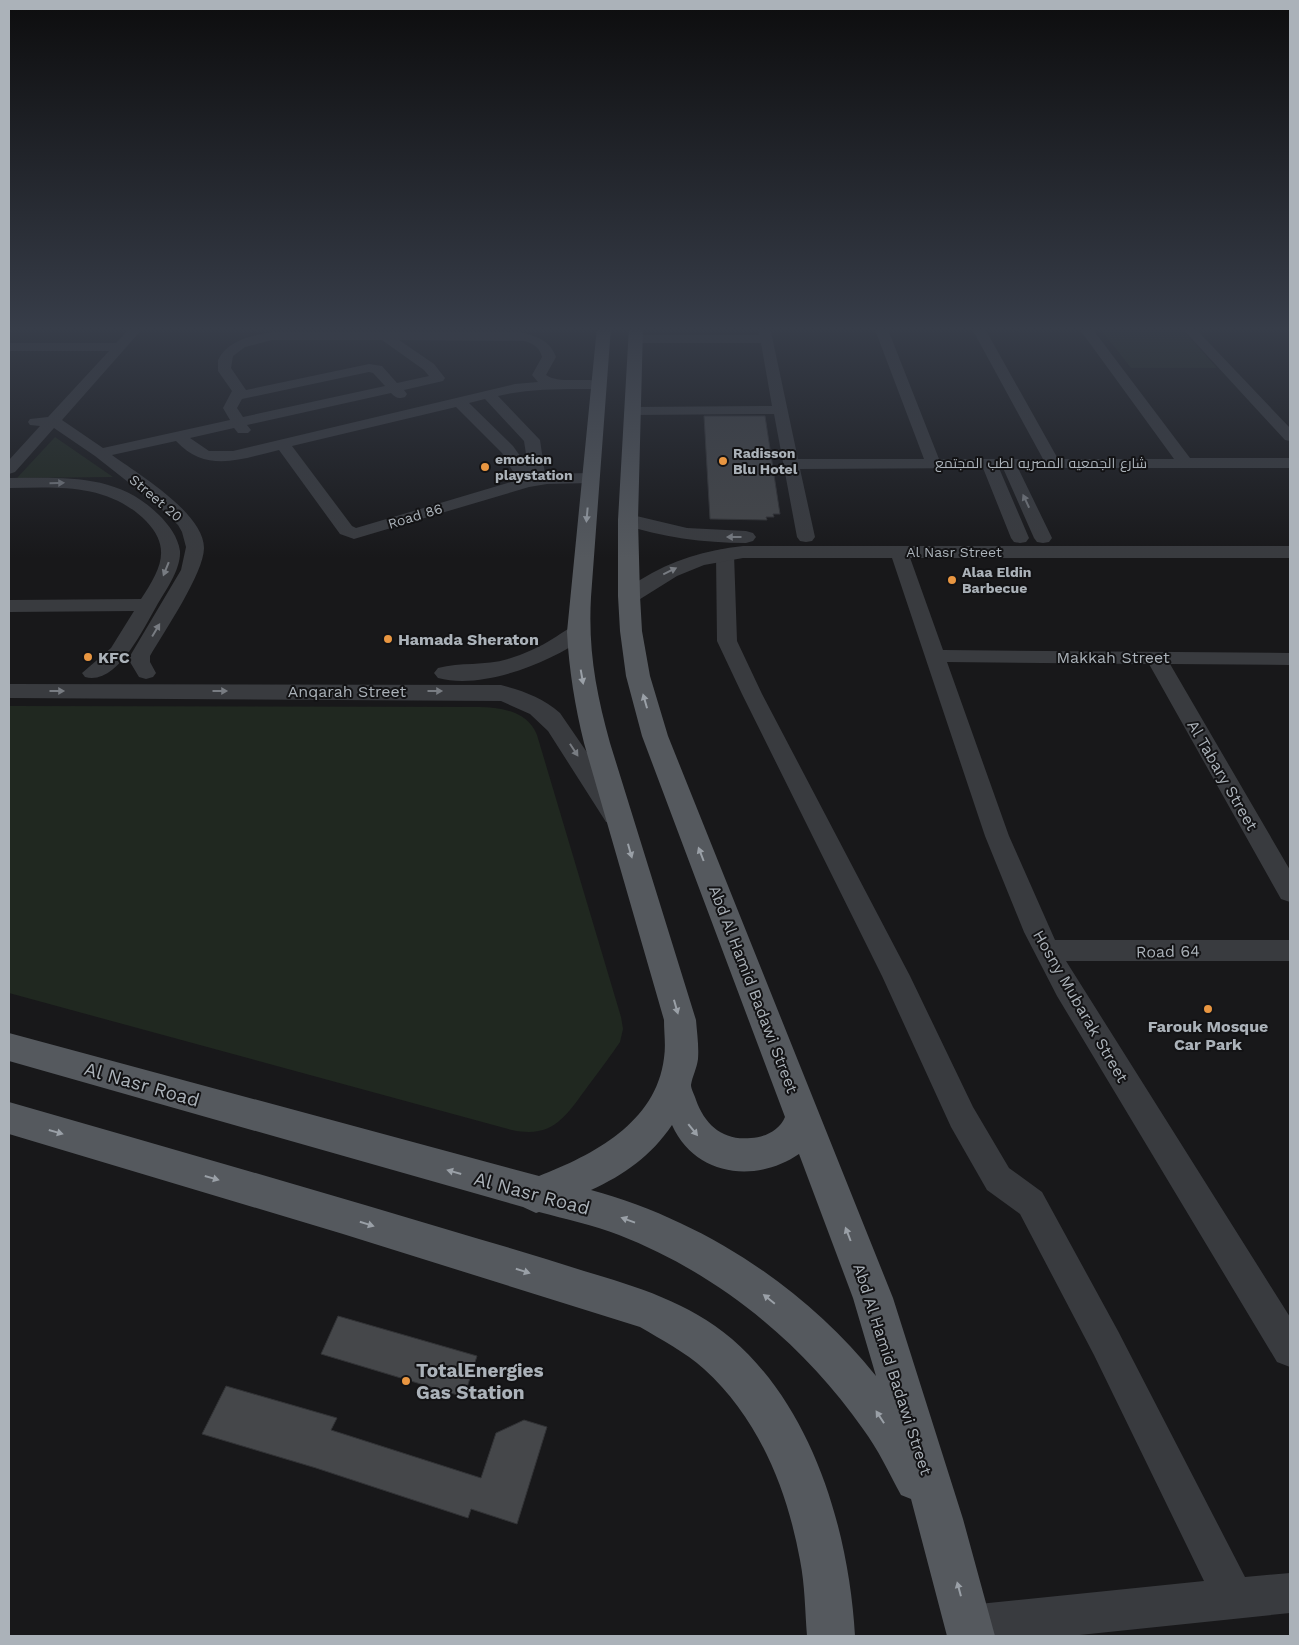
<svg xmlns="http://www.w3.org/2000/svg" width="1299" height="1645" viewBox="0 0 1299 1645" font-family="'Work Sans',Cairo,sans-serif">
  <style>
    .green { fill: #202820 }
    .building { fill: #45474a; stroke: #323336 }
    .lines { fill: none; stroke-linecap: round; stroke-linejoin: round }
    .minor { fill: #393b3f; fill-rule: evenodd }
    .tertiary { fill: #393b3f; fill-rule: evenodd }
    .primary { fill: #55595e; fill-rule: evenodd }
    .oneway { fill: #787c82 }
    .oneway2 { fill: #9aa0a7 }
    .poi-dot { fill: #e99641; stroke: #131315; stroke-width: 2 }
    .labels { text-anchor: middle; stroke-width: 4; stroke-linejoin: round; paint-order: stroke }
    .far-poi-label { font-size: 14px; font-weight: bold; fill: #abb2b9; stroke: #131315; text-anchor: start }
    .far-street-label { font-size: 14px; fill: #abb2b9; stroke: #131315 }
    .poi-label { font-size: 16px; font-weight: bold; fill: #abb2b9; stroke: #131315; text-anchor: start }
    .street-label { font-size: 16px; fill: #abb2b9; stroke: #131315 }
    .near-street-label { font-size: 19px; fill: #abb2b9; stroke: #131315 }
    .near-poi-label { font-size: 19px; font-weight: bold; fill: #abb2b9; stroke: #131315; text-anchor: start }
  </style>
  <rect width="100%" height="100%" fill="#18181a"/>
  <path class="green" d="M1099,327H1180L1217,368H1131Z
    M55,437L113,477L17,478Z
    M9,706L479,707C502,707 528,712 537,735L621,1017L623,1029L620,1042C610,1057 599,1071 588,1086C566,1116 553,1139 512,1130L9,993Z"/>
  <path class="building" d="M704,416H765L780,514H773L774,517H766L767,520L710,519Z
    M338,1316L477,1356L464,1397L321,1354Z
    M226,1386L337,1418L331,1430L481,1478L496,1433L524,1420L547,1427L517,1524L471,1509L468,1518L316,1468L202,1434Z"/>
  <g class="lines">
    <path class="minor" d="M131,327H144L62,420L103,448L230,420L223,408L232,391L218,371V360C228,340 251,336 272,332H520C536,336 550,340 556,357L546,375C562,386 597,374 606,385L599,389C565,389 531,388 498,396L540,440L545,474L590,473L596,475L598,478L596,481L590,483L547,484L529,487L354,539L340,534L279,450C241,459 207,474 176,441L112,455C138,474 204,513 204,548C204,573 164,632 150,656V662L156,673L153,677L146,679L139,677L130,662V656L181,570L186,547L182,532L178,525L156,504L95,456L54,428L15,472L9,474V460L40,426L30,425L28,422L30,419L48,417L109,351H9V343H116ZM272,340H382L424,370L429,376L397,383L382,366L369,364L246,390L231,368L233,356L245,347ZM399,340L525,341C534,344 540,348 542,357L532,375L538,382L515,384L233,451H209L190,438L234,428L238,433H248L251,430L247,425L391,393C396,398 398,399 405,397L407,394L404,390L443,381L445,378L434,364ZM369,372L373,373L385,386L243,417L237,408L242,399ZM485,399L524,441L528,467L513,446L469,403ZM456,407L502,453L518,480L356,528L352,526L292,446Z
      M758,327H770L798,459H924L874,327H887L939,459H1043L971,327H984L1058,459H1174L1078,327H1091L1190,458H1290V468H1018L1052,538L1049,542L1043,543L1037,542L1034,538L1003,468H999L1029,538L1026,542L1020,543L1014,542L1011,538L983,468L800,469L815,537L812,541L806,542L800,541L797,537L774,414L632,415L627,414L625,411L627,408L632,407L772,406L761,343H635L628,339L635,335H759Z
      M1181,327H1194L1290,428V441L1285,440Z
      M9,478C64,478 117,473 159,515C169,525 178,537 180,551C181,570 165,591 156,607C143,629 117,686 85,677L82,673L111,648L134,611L9,612V600L141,599C159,571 173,549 146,521C108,483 58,487 9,488Z
      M899,547L905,548L908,552L943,650L1290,653V665L1170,664L1290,870V902L1281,899L1149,664L947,662L1009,836L1055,940H1290V961H1066L1290,1317V1367L1277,1362L1057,996L1024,932L985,836L890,552L893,548Z
      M725,549L731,550L734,554L737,641L762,694L910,976L973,1107L1009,1168L1042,1192L1118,1331L1245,1577L1290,1573V1613L1070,1636H952L948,1626L954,1611L969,1605L1204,1581L1094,1355L1020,1214L987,1190L951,1127L882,976L742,694L717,641L716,554L719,550Z"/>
    <path class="tertiary" d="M628,514L687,528L746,531L753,533L756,537L753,541L746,543C703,543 662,537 621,524L618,520L621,516Z
      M743,546H1290V558H743L704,565L677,576L637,601L629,603L621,601L618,596C623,589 632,584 640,580C672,560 706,550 743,546Z
      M578,625L586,627L589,632L586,637C549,663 483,690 438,678L434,673L438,668C460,662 485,666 508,659C524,654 540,647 554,638C562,633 568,628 578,625Z
      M9,684L501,685C523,691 542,697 560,713L630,815L626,822L616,825L606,822L548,731L530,714L501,701L9,698Z"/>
    <path class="primary" d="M597,327H611L591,597C588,650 596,692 610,743L696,1020C697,1033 699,1046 698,1059C697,1068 692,1077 691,1085C691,1089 695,1096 696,1100C705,1125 723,1141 751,1138C765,1137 779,1131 785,1117L642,736L626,676L620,631L618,596V520L629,327H643L638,520L640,596L642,631L650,676L668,736L893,1298L963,1519L995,1636H947L911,1499L901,1495C889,1473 878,1449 863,1429C803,1343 717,1273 619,1235C594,1225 565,1219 539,1212L536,1213L523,1207L9,1061V1033L539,1176C593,1155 656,1123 664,1058C666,1045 664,1033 664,1020L584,743C575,706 569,670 567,632ZM672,1125C695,1176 755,1184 799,1154L853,1298L876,1376C804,1286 701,1220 591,1190C624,1175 651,1156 672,1125Z
      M9,1102C166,1147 323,1192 479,1239C514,1249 549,1260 584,1271C638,1287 688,1302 732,1339C814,1410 849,1532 855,1636H807C805,1611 805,1585 800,1560C787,1489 759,1419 704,1369C685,1352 662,1340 640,1327L343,1234L9,1134Z"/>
  </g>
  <defs><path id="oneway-solid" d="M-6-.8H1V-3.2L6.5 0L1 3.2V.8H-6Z" transform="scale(1.25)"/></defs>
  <g class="oneway">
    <use href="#oneway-solid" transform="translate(57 483) rotate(-1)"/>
    <use href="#oneway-solid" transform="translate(1026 501) rotate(-115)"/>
    <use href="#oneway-solid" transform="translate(734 537) rotate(-180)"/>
    <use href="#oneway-solid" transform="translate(166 569) rotate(112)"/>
    <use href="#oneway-solid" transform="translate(670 571) rotate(-26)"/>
    <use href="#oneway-solid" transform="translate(156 630) rotate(-59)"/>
    <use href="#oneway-solid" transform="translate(57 691)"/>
    <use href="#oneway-solid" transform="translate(220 691)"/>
    <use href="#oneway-solid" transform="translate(435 691)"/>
    <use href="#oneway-solid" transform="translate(574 750) rotate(57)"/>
  </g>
  <g class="oneway2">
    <use href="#oneway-solid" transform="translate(587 515) rotate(95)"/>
    <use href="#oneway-solid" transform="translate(582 677) rotate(80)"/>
    <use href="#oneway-solid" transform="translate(645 701) rotate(-106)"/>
    <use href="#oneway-solid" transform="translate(630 851) rotate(74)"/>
    <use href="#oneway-solid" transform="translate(701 854) rotate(-111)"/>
    <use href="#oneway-solid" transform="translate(676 1007) rotate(74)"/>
    <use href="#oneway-solid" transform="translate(693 1130) rotate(51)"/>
    <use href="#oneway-solid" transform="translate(56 1132) rotate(16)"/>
    <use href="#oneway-solid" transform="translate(454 1172) rotate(-164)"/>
    <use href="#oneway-solid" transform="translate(212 1178) rotate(16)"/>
    <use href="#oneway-solid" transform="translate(628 1220) rotate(-160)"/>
    <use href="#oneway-solid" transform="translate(367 1224) rotate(17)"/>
    <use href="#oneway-solid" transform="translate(848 1234) rotate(-111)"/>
    <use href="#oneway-solid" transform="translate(523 1271) rotate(17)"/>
    <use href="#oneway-solid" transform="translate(769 1299) rotate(-141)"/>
    <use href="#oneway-solid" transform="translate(880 1417) rotate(-123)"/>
    <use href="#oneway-solid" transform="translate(959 1589) rotate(-105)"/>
  </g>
  <linearGradient id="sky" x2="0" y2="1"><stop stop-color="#0d0d0e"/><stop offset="0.59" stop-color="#373d49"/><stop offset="1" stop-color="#373d49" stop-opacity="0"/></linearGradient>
  <rect width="1299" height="558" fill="url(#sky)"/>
  <g class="poi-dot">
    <circle cx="723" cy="461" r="5"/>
    <circle cx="485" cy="467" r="5"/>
    <circle cx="952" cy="580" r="5"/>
    <circle cx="388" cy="639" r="5"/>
    <circle cx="88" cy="657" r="5"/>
    <circle cx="1208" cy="1009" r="5"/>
    <circle cx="406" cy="1381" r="5"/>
  </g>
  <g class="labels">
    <g class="far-poi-label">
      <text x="733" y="458">Radisson<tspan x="733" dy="16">Blu Hotel</tspan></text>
      <text x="495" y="464">emotion<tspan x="495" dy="16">playstation</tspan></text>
      <text x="962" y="577">Alaa Eldin<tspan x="962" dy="16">Barbecue</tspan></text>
    </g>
    <g class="far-street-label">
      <text x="1041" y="468">شارع الجمعيه المصريه لطب المجتمع</text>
      <text transform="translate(156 498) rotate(40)" y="5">Street 20</text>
      <text transform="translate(415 516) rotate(-17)" y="5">Road 86</text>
      <text x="954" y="557">Al Nasr Street</text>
    </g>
    <g class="poi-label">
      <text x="398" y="645">Hamada Sheraton</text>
      <text x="98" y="663">KFC</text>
      <text x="1208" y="1032" text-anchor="middle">Farouk Mosque<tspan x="1208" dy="18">Car Park</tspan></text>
    </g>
    <g class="street-label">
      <text x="1113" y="663">Makkah Street</text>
      <text x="347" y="697">Anqarah Street</text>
      <text transform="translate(1223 775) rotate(60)" y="6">Al Tabary Street</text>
      <text transform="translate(1168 951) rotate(-1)" y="6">Road 64</text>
      <text transform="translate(754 989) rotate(69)" y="6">Abd Al Hamid Badawi Street</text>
      <text transform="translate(1081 1006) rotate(60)" y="6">Hosny Mubarak Street</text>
      <text transform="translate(893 1369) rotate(72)" y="6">Abd Al Hamid Badawi Street</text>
    </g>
    <g class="near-street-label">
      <text transform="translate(142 1084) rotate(16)" y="7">Al Nasr Road</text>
      <text transform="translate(532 1193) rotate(15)" y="7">Al Nasr Road</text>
    </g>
    <g class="near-poi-label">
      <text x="416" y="1377">TotalEnergies<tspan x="416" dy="22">Gas Station</tspan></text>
    </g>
  </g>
  <rect width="1299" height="1645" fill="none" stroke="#abb2b9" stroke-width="20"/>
</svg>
